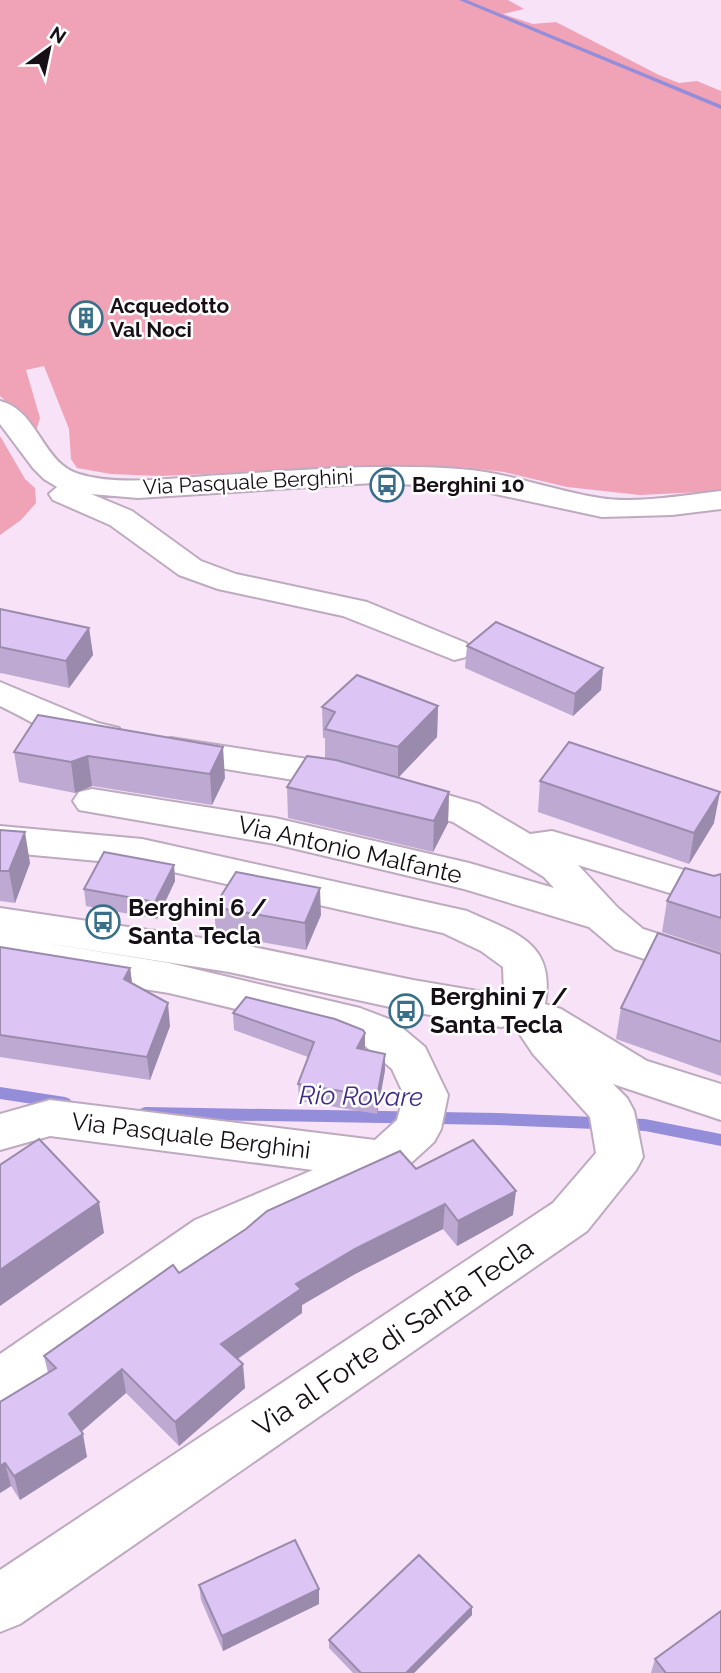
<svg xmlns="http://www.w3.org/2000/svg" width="721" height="1673" viewBox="0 0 721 1673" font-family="Raleway,sans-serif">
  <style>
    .green { fill: #f0a3b6 }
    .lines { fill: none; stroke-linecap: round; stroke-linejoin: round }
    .stream { fill: #948dda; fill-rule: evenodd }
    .minor-casing { stroke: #beaabe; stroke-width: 4 }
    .minor { fill: #fff; fill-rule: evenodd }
    .wall { fill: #bda9d2 }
    .shaded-wall { fill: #9a8aab }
    .building { fill: #dcc5f4; stroke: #9a8aab; stroke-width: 2 }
    .labels { text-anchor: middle; stroke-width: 5; stroke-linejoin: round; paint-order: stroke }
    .far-poi-label { font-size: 21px; font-weight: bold; fill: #160f16; stroke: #fff; text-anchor: start }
    .far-street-label { font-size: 21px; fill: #160f16; stroke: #fff }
    .street-label { font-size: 24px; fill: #160f16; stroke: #fff }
    .poi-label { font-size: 24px; font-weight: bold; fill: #160f16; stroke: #fff; text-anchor: start }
    .water-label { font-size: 26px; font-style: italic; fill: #412d87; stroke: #fff }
    .near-street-label { font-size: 28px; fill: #160f16; stroke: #fff }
  </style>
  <rect width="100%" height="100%" fill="#f7e2f7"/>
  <path class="green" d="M0,0H508L524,9L503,14L533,24L556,22L659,75L679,83L697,81L721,91V491L640,495L567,487L504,472L461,467H364L160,476L111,474L77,468L71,459L69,429L44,366L26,370L40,418L36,431L0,396Z
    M0,436L25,479L35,488L36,503L21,520L0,535Z"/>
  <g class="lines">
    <path class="stream" d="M459,0H467L721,105V109Z
      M0,1087L65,1097L70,1099L72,1103L70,1107L65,1109L0,1099Z
      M145,1107L497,1113L645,1119L721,1134V1146L645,1131L497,1125L145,1119L140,1117L138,1113L140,1109Z"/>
    <defs>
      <path id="minor" d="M0,401C38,410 42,463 79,474C121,487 178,477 222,475C301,470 380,463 460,469C507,472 553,491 600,498C635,504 685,495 721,491V509L672,515L602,517L463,487L373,483L138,498L91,494L132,511L201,561L236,574L367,602L466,643L471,650L466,657L454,660L343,616L218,589L179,575L110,525L53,500L49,494L57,487L44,479L33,468L0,424Z
        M0,682L98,723L119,728L124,736L119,744C80,754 34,722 0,706Z
        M171,738L340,764L479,804L530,834L552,831L721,881V901L709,905L578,865L618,908L643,929L721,954V985L615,949L589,927L464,889L275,844L79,810L73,801L79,792L92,789L275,818L469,863L554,888L544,877L453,822L337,787L158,758L153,750L158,742Z
        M0,826L142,839L467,911C515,933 556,942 545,1004L561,1009L647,1061L721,1084V1120L613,1084L627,1098L634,1111L643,1157L636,1170L587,1231L20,1624L0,1632V1570L553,1203L596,1153L590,1117L533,1054L513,1024L501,1027L413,1012L229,972L33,941L169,963L360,1008L394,1021L425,1047L448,1095L441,1129L434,1142L400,1173L229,1248L35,1387L0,1403V1354L195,1220L313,1170L50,1136L0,1150V1114L50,1100L375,1140L397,1120L404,1095L392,1069L364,1045L336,1033L169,993L0,966V908L229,942L413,980L501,995L504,994L503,967L481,951L443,933L142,865L0,852Z"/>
    </defs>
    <use href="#minor" class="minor-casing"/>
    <use href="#minor" class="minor"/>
  </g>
  <path class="wall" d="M0,609L89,628L93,655L69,688L1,673L0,674Z
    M467,646L603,668L601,690L573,716L465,668Z
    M438,706L437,737L398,778L449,792L448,823L433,852L288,818L287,787L325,758V738H323L322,707Z
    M38,715L225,778L212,805L92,786L75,793L19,782L14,752Z
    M540,781L714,823L689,864L538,812Z
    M0,830L30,863L15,903L0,901Z
    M174,865L175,881L157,919L86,906L84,889Z
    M721,874V952L662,932L667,901L714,876Z
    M214,907L321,915L306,950L216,934Z
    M0,947L130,968L132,983L170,1026L150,1080L0,1057Z
    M721,954V1076L616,1039L621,1008Z
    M233,1013L365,1050L385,1054V1070L377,1114L299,1101L298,1084L308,1057L234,1030Z
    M416,1169L513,1215L457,1246L443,1229L355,1274L302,1305V1313L238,1359L245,1388L179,1446L126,1393L81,1432L87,1457L20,1500L11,1486L0,1493V1402L48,1373L44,1356L179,1273Z
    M199,1585L319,1589V1604L223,1651L201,1600Z
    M472,1607V1615L414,1673H353L329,1648V1640Z
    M655,1659L721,1673H651Z"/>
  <path class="shaded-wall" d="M89,628L93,655L69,688L66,661Z
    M603,668L601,690L573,716L575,694Z
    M438,706L437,737L398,778V747Z
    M223,747L225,778L212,805L210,774Z
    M88,756L92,786L75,793L71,762Z
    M449,792L448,823L433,852L434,821Z
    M720,792L714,823L689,864L694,833Z
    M25,832L30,863L15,903L9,871Z
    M174,865L175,881L157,919L155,902Z
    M320,888L321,915L306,950L305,923Z
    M130,968L133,990L124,979Z
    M168,1003L170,1026L150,1080L147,1057Z
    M365,1033V1049L357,1048Z
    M385,1054V1070L377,1114V1097Z
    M516,1191L513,1215L457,1246L458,1221Z
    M99,1202L104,1233L0,1306V1270Z
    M445,1204L443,1229L355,1274L302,1305V1313L224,1368L221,1344L296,1284L355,1249Z
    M243,1364L245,1388L179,1446L175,1422Z
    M122,1369L126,1393L74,1438L69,1414Z
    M83,1434L87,1457L20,1500L14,1476Z
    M5,1463L11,1486L0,1493V1466Z
    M319,1589V1604L223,1651L222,1636Z
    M472,1607V1615L414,1673H406Z"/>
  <path class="building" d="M0,609L89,628L66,661L0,647Z
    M496,622L603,668L575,694L467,646Z
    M357,675L438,706L398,747L325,729L335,712L322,707Z
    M38,715L223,747L210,774L88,756L71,762L14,752Z
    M569,742L720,792L694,833L540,781Z
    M307,756L336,760L449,792L434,821L287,787Z
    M0,830L25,832L9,871H0Z
    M104,852L174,865L155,902L84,889Z
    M685,868L714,876L721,874V918L667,901Z
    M236,872L320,888L305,923L214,907Z
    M658,933L721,954V1042L621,1008Z
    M0,947L130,968L124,979L168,1003L147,1057L0,1035Z
    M246,997L335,1019L363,1030L365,1033L357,1048L385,1054L377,1097L298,1084L314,1042L233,1013Z
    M39,1139L99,1202L0,1270V1165Z
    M473,1140L516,1191L458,1221L445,1204L355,1249L296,1284L301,1289L221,1344L243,1364L175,1422L122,1369L69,1414L83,1434L14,1476L5,1463L0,1466V1402L56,1368L44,1356L173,1265L179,1273L246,1229L267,1211L400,1151L416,1169Z
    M295,1540L319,1589L222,1636L199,1585Z
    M419,1555L472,1607L406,1673H361L329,1640Z
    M721,1611V1673H666L655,1659Z"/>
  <defs>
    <symbol id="building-ring" viewBox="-11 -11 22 22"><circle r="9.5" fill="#fff" stroke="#38708a" stroke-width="1.5"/><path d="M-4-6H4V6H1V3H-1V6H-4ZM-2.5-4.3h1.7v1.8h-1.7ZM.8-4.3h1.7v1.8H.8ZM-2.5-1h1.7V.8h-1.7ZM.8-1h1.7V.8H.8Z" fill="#38708a"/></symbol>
    <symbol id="bus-ring" viewBox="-11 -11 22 22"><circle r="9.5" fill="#fff" stroke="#38708a" stroke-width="1.5"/><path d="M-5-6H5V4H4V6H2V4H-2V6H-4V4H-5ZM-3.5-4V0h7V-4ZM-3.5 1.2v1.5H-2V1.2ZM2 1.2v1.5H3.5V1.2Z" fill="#38708a"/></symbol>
  </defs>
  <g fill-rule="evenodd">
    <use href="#building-ring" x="67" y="299" width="38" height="38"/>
    <use href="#bus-ring" x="368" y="466" width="38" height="38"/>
    <use href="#bus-ring" x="84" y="903" width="38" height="38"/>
    <use href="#bus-ring" x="387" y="992" width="38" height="38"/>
  </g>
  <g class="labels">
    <g class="far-poi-label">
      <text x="110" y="313">Acquedotto<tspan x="110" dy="24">Val Noci</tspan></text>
      <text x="412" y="492">Berghini 10</text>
    </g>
    <g class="far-street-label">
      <text transform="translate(248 482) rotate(-3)" y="7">Via Pasquale Berghini</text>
    </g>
    <g class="street-label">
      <text transform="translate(350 850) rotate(13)" y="8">Via Antonio Malfante</text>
      <text transform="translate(191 1136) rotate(7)" y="8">Via Pasquale Berghini</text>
    </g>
    <g class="poi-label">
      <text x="128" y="916">Berghini 6 /<tspan x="128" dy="28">Santa Tecla</tspan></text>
      <text x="430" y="1005">Berghini 7 /<tspan x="430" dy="28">Santa Tecla</tspan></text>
    </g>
    <g class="water-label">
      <text transform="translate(361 1096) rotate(1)" y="9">Rio Rovare</text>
    </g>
    <g class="near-street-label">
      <text transform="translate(393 1337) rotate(-34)" y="10">Via al Forte di Santa Tecla</text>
    </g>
  </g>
  <g transform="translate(49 49) rotate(33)" stroke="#ffffff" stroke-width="5" paint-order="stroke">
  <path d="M0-5L12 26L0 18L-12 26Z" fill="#160f16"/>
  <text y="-10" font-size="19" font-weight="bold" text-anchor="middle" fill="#160f16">N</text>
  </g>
</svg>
